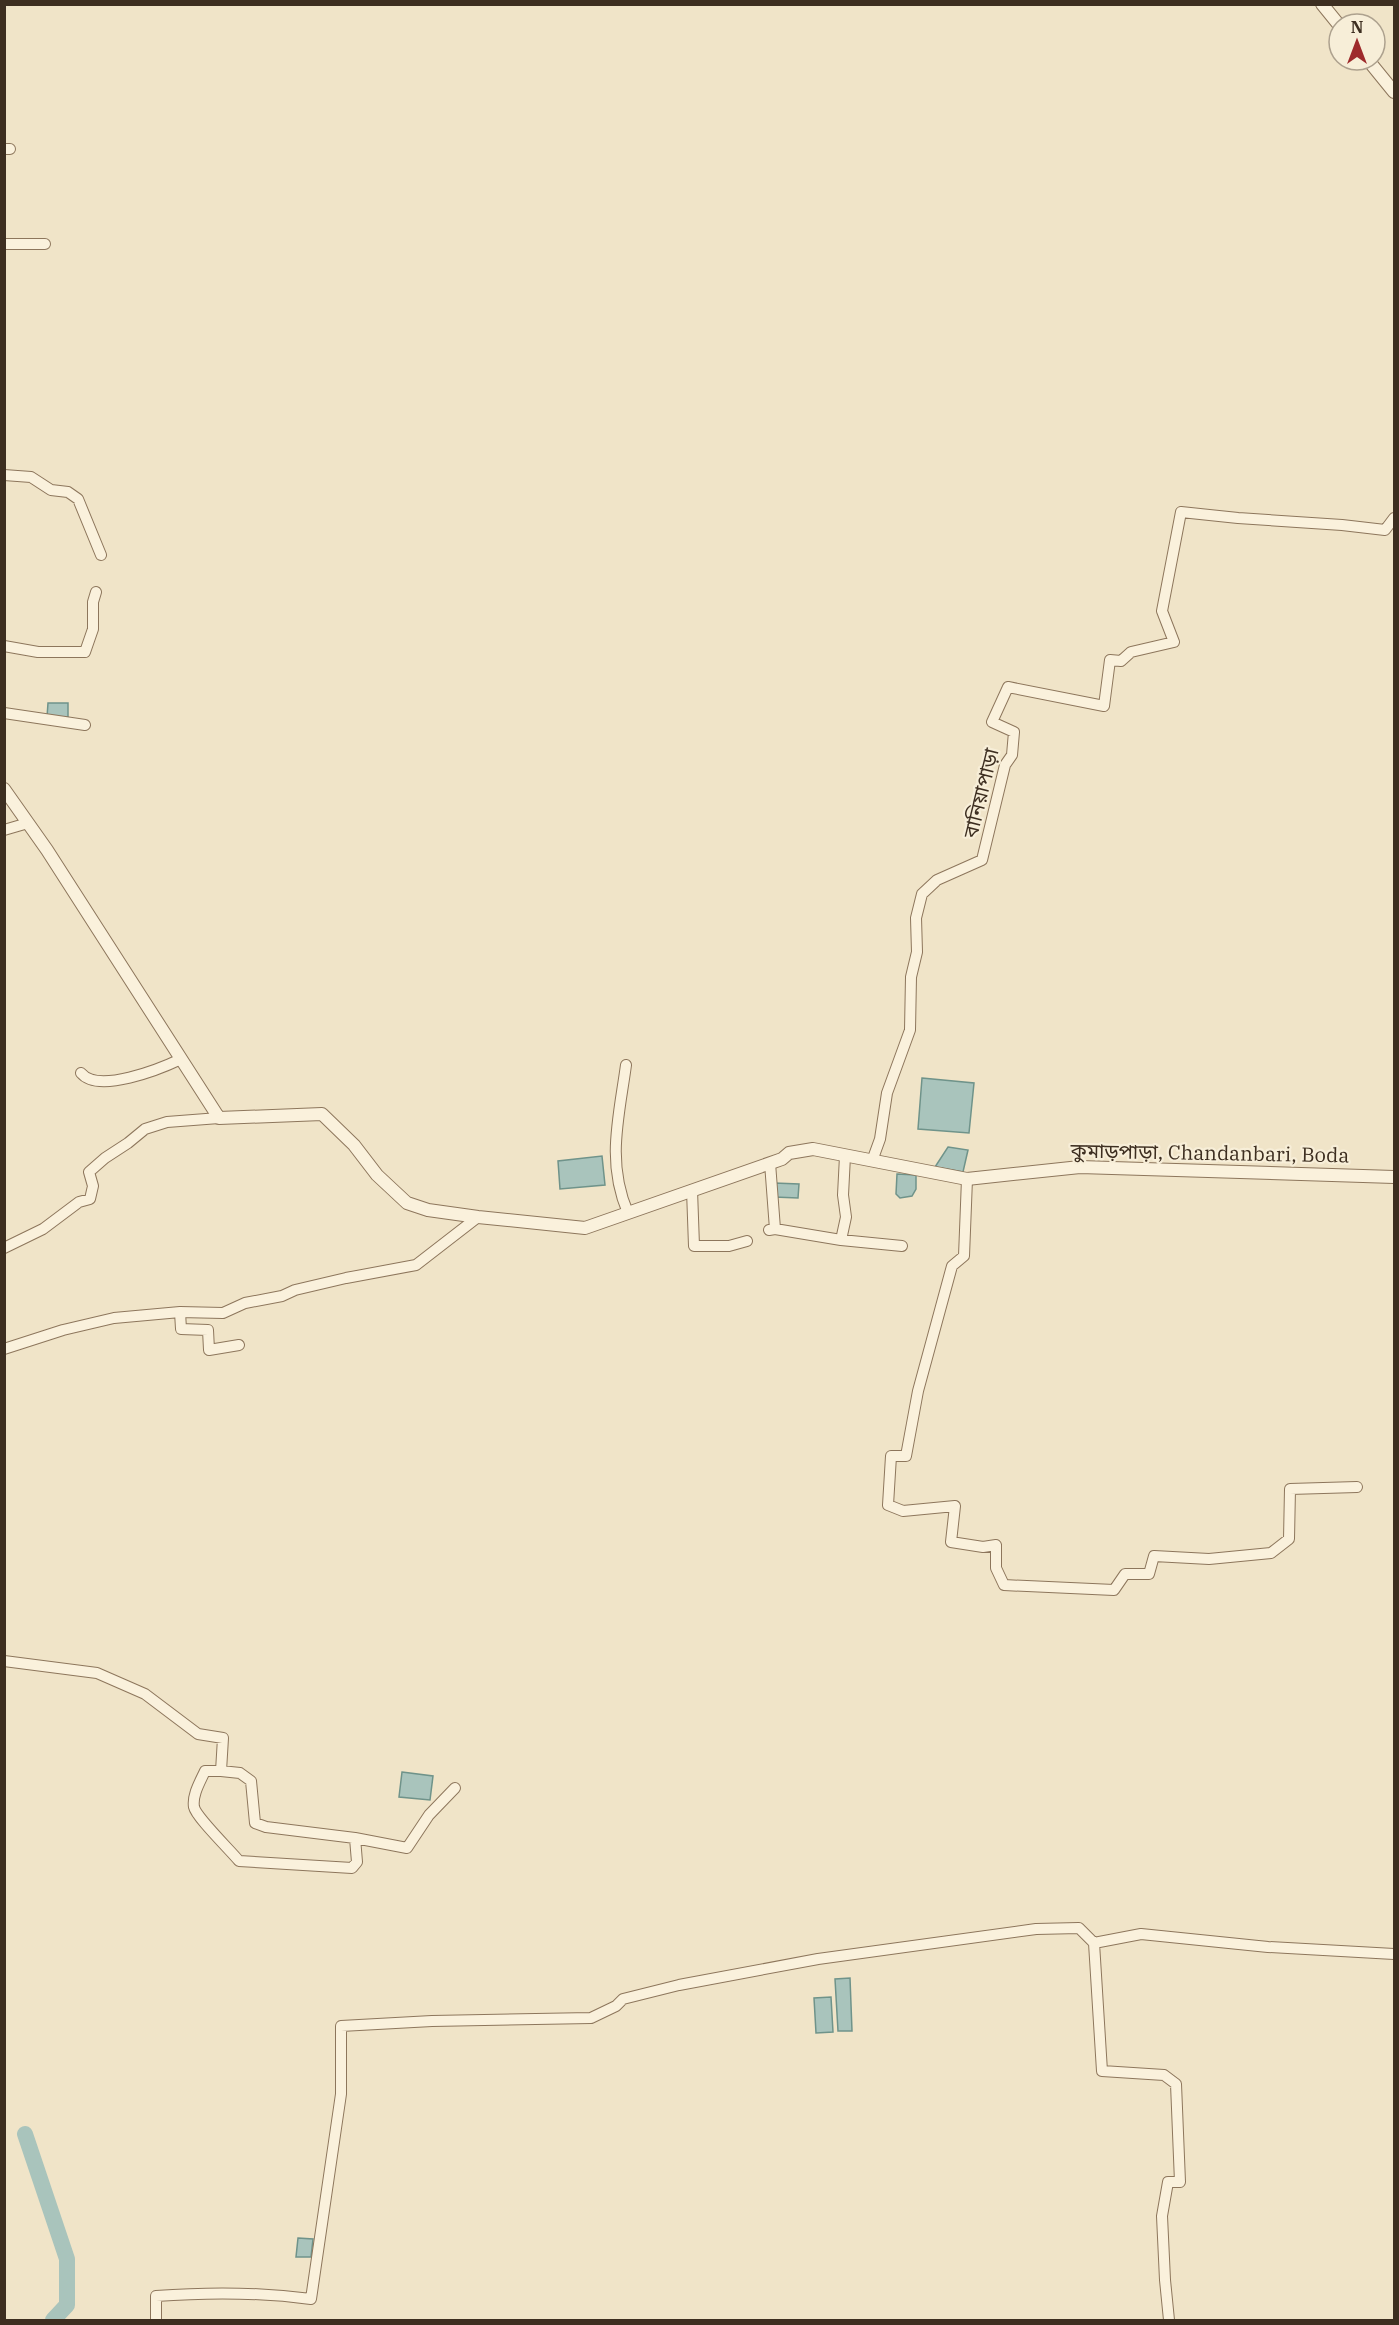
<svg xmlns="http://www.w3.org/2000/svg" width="1399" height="2325" viewBox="0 0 1399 2325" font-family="'IBM Plex Serif','Noto Sans Bengali',serif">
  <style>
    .water { fill: #a9c4bc; stroke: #6f938a; stroke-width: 1.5 }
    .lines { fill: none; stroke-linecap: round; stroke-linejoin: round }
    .river { stroke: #a9c4bc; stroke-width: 16 }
    .minor-casing { stroke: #8d765c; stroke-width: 12 }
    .tertiary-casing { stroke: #8d765c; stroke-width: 14 }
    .minor { stroke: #faf1dc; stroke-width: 10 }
    .tertiary { stroke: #faf1dc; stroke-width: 12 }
    .labels { text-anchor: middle; stroke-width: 4.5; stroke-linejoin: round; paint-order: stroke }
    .street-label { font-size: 20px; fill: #3d2e20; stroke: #f7eed8 }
  </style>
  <rect width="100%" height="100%" fill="#f0e4c8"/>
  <path class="water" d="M48,703H68V717H47Z
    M922,1078L974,1083L969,1133L918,1129Z
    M948,1147L968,1150L963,1172L935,1167Z
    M602,1156L605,1185L560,1189L558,1161Z
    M897,1174L916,1175V1189L912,1196L900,1198L896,1194Z
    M774,1183L799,1184L798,1198L774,1197Z
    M402,1772L433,1776L430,1800L399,1797Z
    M850,1978L852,2031H838L835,1979Z
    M831,1997L833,2032L816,2033L814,1998Z
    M298,2238L313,2239L311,2257H296Z"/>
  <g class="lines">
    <path class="river" d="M25,2134L67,2259V2305L53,2320"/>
    <defs>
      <path id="minor" d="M4,149H10
        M4,244H45
        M4,475L31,477L51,490L68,492L78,499L101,555
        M4,646L38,652H85L93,629V602L96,592
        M4,713L85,725
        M4,830L28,823
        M626,1065C619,1117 606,1162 628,1213
        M81,1073C98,1094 160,1069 181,1059
        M872,1161L880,1139L887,1093L910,1030L911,977L917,952L916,918L922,894L937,880L982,860L1005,765L1012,755L1014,732L992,722L1008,687L1104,706L1110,660L1121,661L1131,652L1174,642L1162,611L1181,512L1238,518L1342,525L1385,530L1394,518
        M770,1163L775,1229
        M967,1179L964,1256L952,1266L918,1391L906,1456H891L888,1505L903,1511L955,1506L951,1542L983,1547L996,1545V1568L1004,1585L1114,1590L1125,1574H1149L1154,1556L1209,1559L1271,1553L1289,1539L1290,1489L1357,1487
        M692,1190L694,1246H729L747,1241
        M769,1230L775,1229L841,1240L846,1217L843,1195L845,1156
        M841,1240L902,1246
        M4,1248L43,1229L79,1202L90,1199L93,1186L89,1172L105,1158L128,1143L145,1129L167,1122L219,1118
        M180,1312L181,1329L208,1330L209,1350L239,1345
        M4,1349L63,1330L114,1318L180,1312L223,1313L245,1303L282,1296L295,1290L346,1278L416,1265L478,1217
        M4,1661L97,1673L145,1694L198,1734L223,1738L221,1771H205C200,1782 192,1795 194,1807C196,1817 231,1851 239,1861L352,1868L357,1862L355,1838L407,1848L429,1815L455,1788
        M221,1771L240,1773L251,1781L255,1823L266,1827L355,1838
        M1094,1943L1141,1934L1268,1947L1394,1954
        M156,2320V2296C209,2292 259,2292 311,2299L341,2094V2026L432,2021L591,2018L616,2006L623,1999L679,1985L818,1959L1036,1929L1079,1928L1094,1943L1102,2071L1164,2075L1176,2084L1180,2182H1168L1162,2216L1165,2280L1169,2320"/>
      <path id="tertiary" d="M1322,4L1339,25
        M1368,60L1394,92
        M4,789L47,850L219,1118L322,1114L354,1145L377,1175L407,1203L428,1210L478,1217L585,1228L782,1159L789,1153L813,1149L967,1179L1080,1167L1394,1177"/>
    </defs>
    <use href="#minor" class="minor-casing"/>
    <use href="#tertiary" class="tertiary-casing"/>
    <use href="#minor" class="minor"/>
    <use href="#tertiary" class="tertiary"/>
  </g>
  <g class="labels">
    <g class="street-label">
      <text transform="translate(981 793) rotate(-76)" y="7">বানিয়াপাড়া</text>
      <text transform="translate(1210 1153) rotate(1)" y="7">কুমাড়পাড়া, Chandanbari, Boda</text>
    </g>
  </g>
  <rect width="1399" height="2325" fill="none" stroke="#3d2e20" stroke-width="12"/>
  <g transform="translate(1357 42)"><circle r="28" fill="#f7eed8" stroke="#ada18e" stroke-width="1.5"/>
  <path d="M0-4.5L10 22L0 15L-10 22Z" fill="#9e2a2b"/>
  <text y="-9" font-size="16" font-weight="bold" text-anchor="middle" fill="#3d2e20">N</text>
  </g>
</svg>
